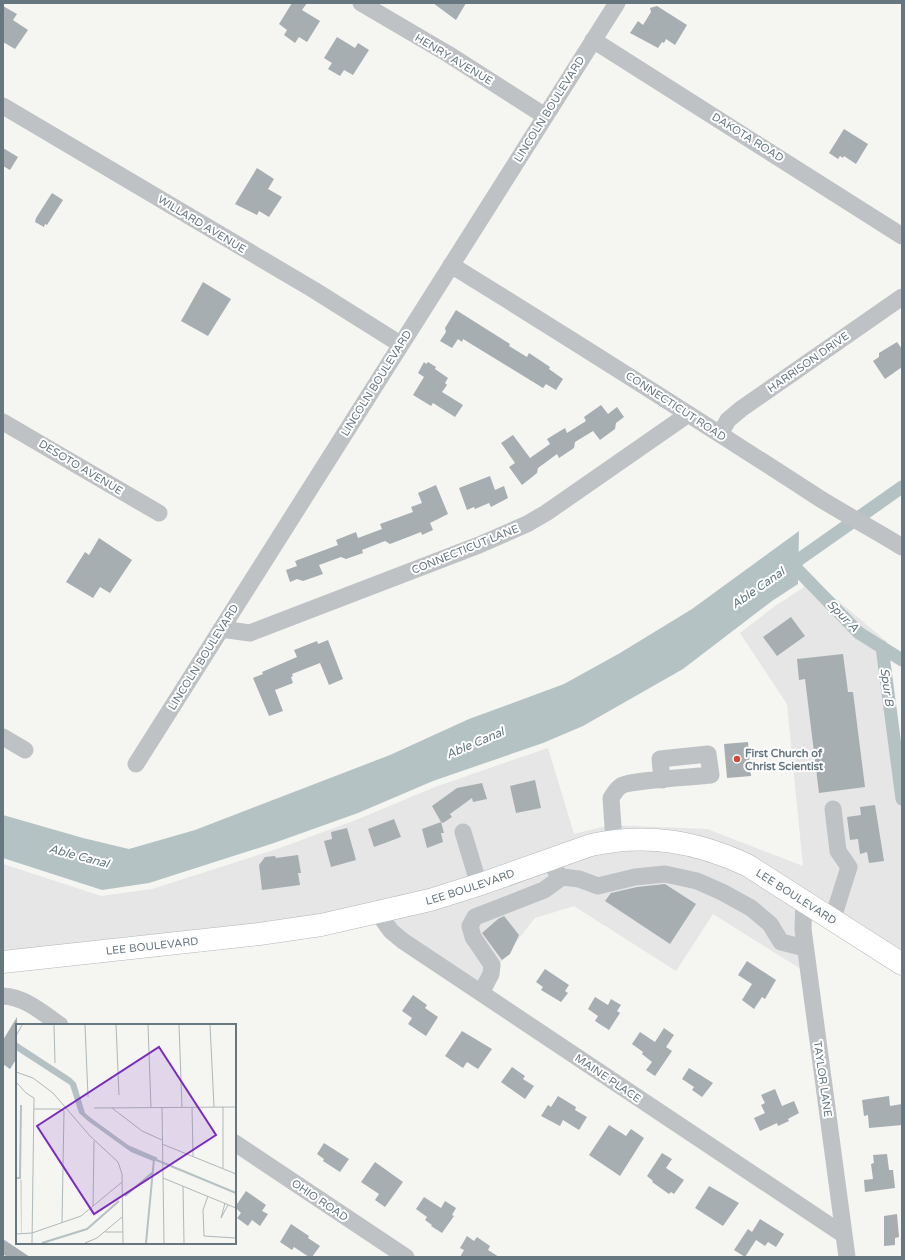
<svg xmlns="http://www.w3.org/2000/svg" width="905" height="1260" viewBox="0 0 905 1260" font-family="'Varela Round',sans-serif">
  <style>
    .built { fill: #e5e6e5 }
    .water { fill: #b5c2c4 }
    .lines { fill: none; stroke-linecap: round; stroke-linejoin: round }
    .canal { stroke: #b5c2c4; stroke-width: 13 }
    .building { fill: #a6aeb2 }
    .major-casing { stroke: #b2b6b9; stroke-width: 23 }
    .minor { stroke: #bec2c5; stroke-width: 17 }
    .major { stroke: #fff; stroke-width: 22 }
    .poi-dot { fill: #d54a32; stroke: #fff; stroke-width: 1.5 }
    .labels { text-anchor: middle; stroke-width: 4; stroke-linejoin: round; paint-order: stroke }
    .street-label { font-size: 11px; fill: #667780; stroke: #fff }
    .poi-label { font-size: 11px; font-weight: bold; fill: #667780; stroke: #fff; text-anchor: start }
    .water-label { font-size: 12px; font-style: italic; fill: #62787d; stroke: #fff }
    .inset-river { fill: none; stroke: #b5c2c4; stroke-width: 2 }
    .inset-road { fill: none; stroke: #afb8ba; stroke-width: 1 }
    .view { fill: #7b2cbf; fill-opacity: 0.15; stroke: #7b2cbf; stroke-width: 2 }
    .inset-edge { fill: none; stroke: #667780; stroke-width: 2 }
  </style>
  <rect width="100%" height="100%" fill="#f5f5f2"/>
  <path class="built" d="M806,574L886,641L902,766V956L678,834L478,878L319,918L3,953V864L101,896L152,889L277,849L361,818L435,787L548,748L574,834L610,825L707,829L803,866L787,704L740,633L775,606L803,588Z
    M628,846L707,855L807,910L809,974L713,914L676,971L574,906L535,918L483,985L379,920L573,858Z"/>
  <path class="water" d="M799,531L798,584L772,601L683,669L583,726L543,743L433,781L358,813L274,843L149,883L102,890L3,858V815L83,838L129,849L195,830L390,755L469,719L564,684L620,653L692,609Z"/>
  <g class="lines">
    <path class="canal" d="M792,564L859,633L902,660
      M784,570L902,487
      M882,647L902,799"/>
  </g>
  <path class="building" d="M292,3H307L302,10L320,21L307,42L299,37L295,43L284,35L287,30L279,24Z
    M433,3H466L456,20Z
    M3,6L17,14L13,20L28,30L15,49L3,42Z
    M657,6L687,25L675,45L666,39L664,43L662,42L658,48L630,33L638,21L643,25L651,12L650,8Z
    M337,37L355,48L358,43L369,50L353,75L344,70L340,76L328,69L332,63L324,58Z
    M844,129L868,144L856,164L844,156L843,158L840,156L838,159L829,153Z
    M3,148L18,157L10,170L3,166Z
    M257,168L274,179L268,189L282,197L269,217L259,211L257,215L235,204Z
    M52,193L63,200L47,225L45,224L44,227L35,222L36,218Z
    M203,282L231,299L208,336L181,321Z
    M456,310L510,344L509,346L527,357L529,353L550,367L549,369L563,379L556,390L546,384L543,388L463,339L462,342L458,339L452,348L440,341L446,332L445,328Z
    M897,342L902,349V367L885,379L873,361L879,357V353Z
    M424,362L426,364L428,362L436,367L435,369L448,378L445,383L447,385L442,392L463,405L455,417L433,403L431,406L413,395L424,377L418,373Z
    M601,405L608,414L617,407L624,417L616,423L615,429L600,440L593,431L575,442L574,448L559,458L557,454L538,468L537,473L522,485L509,467L515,463L501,443L513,435L530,458L550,444L547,439L565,428L567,433L586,421L584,417Z
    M490,476L495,490L504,486L508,498L491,507L489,503L475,509L474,507L467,510L459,488Z
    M436,485L448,514L430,523L433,530L422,535L421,532L390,544L385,541L362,550L363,553L346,559L341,557L319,565L323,574L303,581L297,579L290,582L286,570L297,566L295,561L338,545L336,540L356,532L358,538L382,529L380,524L413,512L411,507L422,503L418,493Z
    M99,538L132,560L110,593L100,587L93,598L66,582L85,552L89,555Z
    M791,617L805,636L777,656L763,637Z
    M328,640L343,679L329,685L320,663L292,674L293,676L291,677L293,683L275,690L283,711L269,716L253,678L263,674L262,672L297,657L294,650L317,641L318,644Z
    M843,654L848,692H853L865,787L819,793L805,679L799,680L797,659Z
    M748,742L751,776L727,778L724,744Z
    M535,780L541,808L516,813L510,786Z
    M482,783L487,799L473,802L472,798L450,814L452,817L443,823L441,822L444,833H441L443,842L427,848L422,829L441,822L432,806L457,788Z
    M875,805L884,861L869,863L867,852L860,854L858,839L850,840L847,817L861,815L860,807Z
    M394,819L401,837L374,847L368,829Z
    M347,828L356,860L331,867L324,841L332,839L331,832Z
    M298,855L301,873H298L300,885L262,890L259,865L265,857L275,856L276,858Z
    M665,884L696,904L670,944L605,901L611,893L637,887Z
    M504,916L519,935L510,954L502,960L482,933L498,919Z
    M747,961L776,980L765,999L762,997L754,1009L742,1000L752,984L738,975Z
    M545,969L569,985L565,991L568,993L561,1002L541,990L543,987L536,982Z
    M413,995L427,1005L425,1008L438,1017L426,1036L408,1024L412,1018L402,1011Z
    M595,997L608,1005L611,999L621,1005L617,1011L620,1013L609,1030L595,1021L598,1016L588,1009Z
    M17,1017V1058L10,1069L3,1064V1040Z
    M664,1028L674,1035L666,1047L672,1051L655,1076L646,1070L652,1062L642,1054L643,1052L632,1044L640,1032L655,1042Z
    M462,1031L492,1049L478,1069L467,1062L463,1068L445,1056Z
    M512,1067L525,1076L523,1079L534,1086L525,1099L501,1082Z
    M689,1068L713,1083L702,1097L692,1090L694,1087L682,1079Z
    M775,1089L782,1106L794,1101L799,1113L788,1119L789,1121L778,1126L777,1123L760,1131L754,1118L765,1113L761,1105L765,1103L761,1095Z
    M558,1096L576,1107L575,1110L587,1117L579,1130L563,1120L560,1126L541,1116L548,1105L551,1107Z
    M889,1096L890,1106L902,1104V1125L869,1128L868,1115L864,1116L862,1100Z
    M609,1125L626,1136L631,1129L644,1138L620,1176L589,1155Z
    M324,1143L349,1159L340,1172L323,1161L324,1159L317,1154Z
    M662,1153L672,1159L666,1168L684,1180L674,1194L671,1192L669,1194L652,1182L653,1181L647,1176Z
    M887,1154L889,1170H893L895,1188L865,1192L864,1180L873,1179L871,1164L874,1163L873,1155Z
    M375,1162L403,1182L385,1207L375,1200L379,1194L361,1182Z
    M709,1186L739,1203L723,1226L695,1208Z
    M246,1191L266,1205L262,1211L268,1214L260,1226L252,1220L248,1226L237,1218L241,1213L235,1207Z
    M424,1197L441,1208L445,1201L456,1208L452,1215L454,1216L442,1233L431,1226L432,1225L425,1220L427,1217L416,1209Z
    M897,1214L899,1237L895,1238V1245L884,1246V1216Z
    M760,1219L784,1234L776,1247L768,1242L765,1246L756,1240L745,1257L734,1250L748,1229L752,1232Z
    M291,1224L309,1236L308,1238L320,1246L312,1257H309L294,1247L292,1250L280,1242Z
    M467,1236L474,1241L477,1237L490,1246L488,1250L499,1257H460L464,1250L460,1248Z
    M3,1239L30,1257H7L3,1254Z"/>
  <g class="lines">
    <defs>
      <g id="major">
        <path id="s1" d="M3,962L259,934L321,925L430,900L481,884L591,845C647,833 695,841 747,865L902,964"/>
      </g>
    </defs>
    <use href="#major" class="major-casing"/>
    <path class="minor" d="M361,3L448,54L545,116
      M593,40L902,236
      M3,106L314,290L400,344
      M451,265C574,341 697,419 819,498C846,515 875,530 902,547
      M3,422L159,513
      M720,434L728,420L741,409L902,297
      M221,629L250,633L479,545L527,524L546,513L687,415
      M3,737L25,750
      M136,764L617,3
      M463,832L479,885
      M614,841L611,798C614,794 616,789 621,786C630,780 695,777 711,775L708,754L660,759L662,780
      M548,859L557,873L562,877L579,879L598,886L635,877L665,874L697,881L722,892L751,908L770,924L781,942L805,948
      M804,900L803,929L847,1257
      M378,913L391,931L403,941L844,1235
      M833,918L849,867L838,851L833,809
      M481,993L491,974L492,965L473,937L470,926L475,917L544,890L562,877
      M3,996C25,997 43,1013 60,1025
      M235,1143L406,1257"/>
    <use href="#major" class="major"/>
  </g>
  <circle class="poi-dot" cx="737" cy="759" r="4"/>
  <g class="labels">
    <g class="street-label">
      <text transform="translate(454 59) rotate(31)" y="4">HENRY AVENUE</text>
      <text transform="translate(549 109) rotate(-58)" y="4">LINCOLN BOULEVARD</text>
      <text transform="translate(748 137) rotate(32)" y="4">DAKOTA ROAD</text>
      <text transform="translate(202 224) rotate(31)" y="4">WILLARD AVENUE</text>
      <text transform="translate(808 362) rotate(-35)" y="4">HARRISON DRIVE</text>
      <text transform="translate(376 383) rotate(-58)" y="4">LINCOLN BOULEVARD</text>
      <text transform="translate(676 406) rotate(33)" y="4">CONNECTICUT ROAD</text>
      <text transform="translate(81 467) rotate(31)" y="4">DESOTO AVENUE</text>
      <text transform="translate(465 549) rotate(-22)" y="4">CONNECTICUT LANE</text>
      <text transform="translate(203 657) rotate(-58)" y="4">LINCOLN BOULEVARD</text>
      <text dy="4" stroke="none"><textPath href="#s1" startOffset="474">LEE BOULEVARD</textPath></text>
      <text dy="4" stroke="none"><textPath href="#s1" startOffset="821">LEE BOULEVARD</textPath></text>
      <text dy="4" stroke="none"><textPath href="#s1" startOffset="150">LEE BOULEVARD</textPath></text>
      <text transform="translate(608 1078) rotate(34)" y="4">MAINE PLACE</text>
      <text transform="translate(823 1079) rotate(82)" y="4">TAYLOR LANE</text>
      <text transform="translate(320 1200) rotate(34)" y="4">OHIO ROAD</text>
    </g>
    <g class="poi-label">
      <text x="745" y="757">First Church of<tspan x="745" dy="13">Christ Scientist</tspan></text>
    </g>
    <g class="water-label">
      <text transform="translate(758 588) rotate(-35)" y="4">Able Canal</text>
      <text transform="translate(843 616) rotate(45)" y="4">Spur A</text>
      <text transform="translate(887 687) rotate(82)" y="4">Spur B</text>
      <text transform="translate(475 743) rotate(-23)" y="4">Able Canal</text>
      <text transform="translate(79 856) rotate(15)" y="4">Able Canal</text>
    </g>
  </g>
  <g transform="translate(16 1024)">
    <rect width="220" height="220" fill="#f5f5f2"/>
    <path d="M4,156H6V210L5,209Z" fill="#d7dbd3"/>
    <path d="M0,18L55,54L60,59L69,89L75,94L112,121L142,134L137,137L115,128L72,97L63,89L54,61L0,26Z" fill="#b5c2c4"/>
    <path class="inset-river" d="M138,135L220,169M0,154H4L5,81M109,172L136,149M26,219L71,205L103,177M130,219L138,135"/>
    <path class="inset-road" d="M38,1L39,39M69,1L72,73M100,1L103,71M132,1L135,84M163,1L166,83M194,1L198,83M0,12L6,1M0,48L17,54L37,69L74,112L102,138L106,150L107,219M0,58L10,69L18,74L16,219M146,83L148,219M176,83L177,132M207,83V144M78,84L220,83M96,84L126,107L146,116M18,85H44L48,87L46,199M146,120L220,150M147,154L220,184M167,162L168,219M192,172L187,186L188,212L220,214M209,179L205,194L212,181M77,182L78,117M89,208H106M0,210L16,209L65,192L106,158M69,219L81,214L106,193"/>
    <path class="view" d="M143,23L200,111L78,190L21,102Z"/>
    <rect width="220" height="220" class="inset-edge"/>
  </g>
  <rect width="905" height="1260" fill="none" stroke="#667780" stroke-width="8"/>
</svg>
